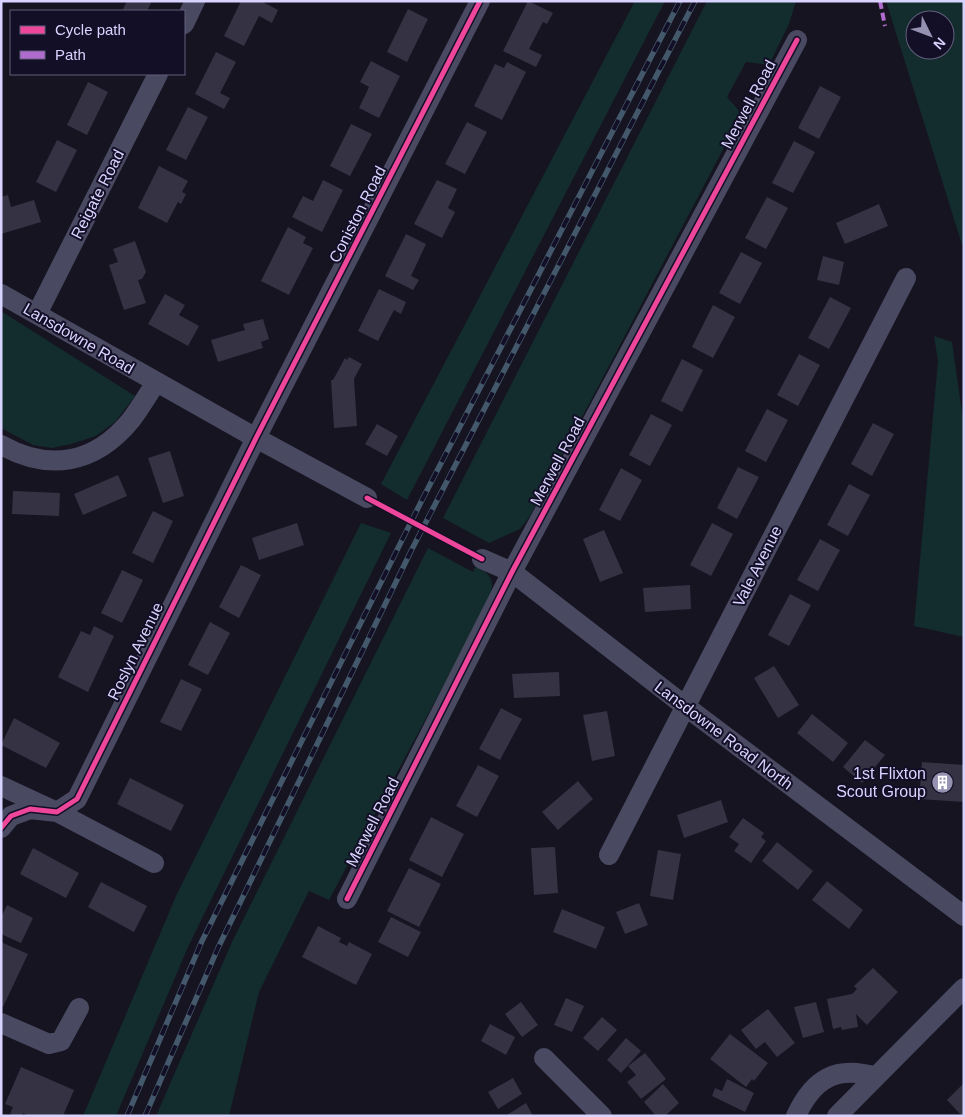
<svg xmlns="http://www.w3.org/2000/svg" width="965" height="1117" viewBox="0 0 965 1117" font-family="Arial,sans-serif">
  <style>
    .green { fill: #132c2d; fill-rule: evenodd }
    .building { fill: #343243 }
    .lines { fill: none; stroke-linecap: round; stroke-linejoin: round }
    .minor { stroke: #4a4962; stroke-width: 20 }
    .rail-casing { stroke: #43596b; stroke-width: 5.5 }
    .rail { stroke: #130f26; stroke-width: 4; stroke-dasharray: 11; stroke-linecap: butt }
    .quiet { stroke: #b06ccc; stroke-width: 4; stroke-dasharray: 8 4; stroke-linecap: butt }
    .cycleway-casing { stroke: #130f26; stroke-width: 8 }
    .cycleway { stroke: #ed469a; stroke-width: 5 }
    .labels { text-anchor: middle; stroke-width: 4; stroke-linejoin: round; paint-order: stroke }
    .street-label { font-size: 16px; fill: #d9d4ff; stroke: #130f26 }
    .poi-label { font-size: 16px; fill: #d9d4ff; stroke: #130f26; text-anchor: end }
  </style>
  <rect width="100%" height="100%" fill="#161421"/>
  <path class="green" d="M635,1H665L407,500L381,484Z
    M707,1H796L789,24L769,65L746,62L727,97L740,112L738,121L530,516L520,529L489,543L443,518Z
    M886,1H964V251ZM915,20H945V50H915Z
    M1,311L135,396L115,422L96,436L71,444L52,448L33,445L1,428Z
    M934,336L952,342L964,426V637L914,626L938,361Z
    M361,523L391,533L188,947L116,1116H83L176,896Z
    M428,548L473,572L476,565C497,578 494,586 486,606L329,900L309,891L259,992L229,1116H156L232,942Z"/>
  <path class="building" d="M127,1H152L147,11H127L123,9Z
    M241,1H261L278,10L272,23L259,16L244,46L224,36Z
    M528,1L553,13L547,24L543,22L529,49L542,55L536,67L503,51Z
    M408,9L428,19L407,62L387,52Z
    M216,52L236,62L220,93L230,98L224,109L195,94Z
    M371,61L400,76L379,118L359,108L369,87L360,82Z
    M507,62L526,72L502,120L474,106L495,64L504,68Z
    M88,82L108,92L87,135L67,125Z
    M820,86L841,97L819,139L798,128Z
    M188,107L208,117L186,160L166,150Z
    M467,122L487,132L465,174L445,164Z
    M351,124L372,134L350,176L330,166Z
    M57,140L77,150L56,192L36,182Z
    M794,141L815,152L793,193L772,183Z
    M159,166L188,181L182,192L186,194L181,204L178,202L167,223L138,208Z
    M323,180L343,190L322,232L292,217L303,196L313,201Z
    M437,180L457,189L448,208L455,212L442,238L414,224Z
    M8,195L11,207L34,200L41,222L1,234V197Z
    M767,197L788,208L766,249L745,238Z
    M879,204L888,226L845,244L836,223Z
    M288,227L306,237L303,243L313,248L289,295L261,281Z
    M406,234L426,244L411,276L419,280L413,290L385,276Z
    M135,241L146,272L142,279L138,280L146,303L124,310L109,265L118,262L113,249Z
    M741,252L762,263L740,304L719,293Z
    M823,256L844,262L839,285L817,280Z
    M379,289L406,302L401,314L394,310L378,341L358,331Z
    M165,294L185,305L179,315L199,326L188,346L148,324Z
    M830,297L851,308L829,349L808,338Z
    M713,305L735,317L713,358L692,347Z
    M263,319L269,339L261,342L263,348L218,362L211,340L245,330L243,324Z
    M799,354L820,365L798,406L777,395Z
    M349,357L362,364L354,379L357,426L334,428L331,380H333L345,358L347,360Z
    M682,359L703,370L682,412L661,401Z
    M767,409L788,420L766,462L745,451Z
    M651,414L672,425L650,466L629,455Z
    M873,423L894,434L872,476L851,464Z
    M377,424L398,436L387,456L365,444Z
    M170,451L184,496L163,503L148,458Z
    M738,467L759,477L737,519L717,508Z
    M621,468L642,480L620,521L599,510Z
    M118,475L127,496L83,515L74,494Z
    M849,484L870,495L848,536L827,525Z
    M13,491L60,493L59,516L12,514Z
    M153,511L173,521L153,563L132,553Z
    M297,523L304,545L259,560L252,538Z
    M712,523L733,534L711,576L690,565Z
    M604,530L623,573L600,582L583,539Z
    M820,539L840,550L818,591L797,580Z
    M241,565L261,575L239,618L219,607Z
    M122,570L143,580L122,623L101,613Z
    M690,585L691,609L645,612L643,588Z
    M790,594L811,605L789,646L768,635Z
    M210,622L230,633L208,675L188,665Z
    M94,626L114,636L88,692L58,677L81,631L90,635Z
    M774,666L799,705L778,718L754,678Z
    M559,672L560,696L514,698L512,674Z
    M181,679L202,689L181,731L160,722Z
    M501,708L522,719L500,760L479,749Z
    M607,711L615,756L592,761L583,715Z
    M812,714L848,743L833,762L797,733Z
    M14,718L60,743L46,768L1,745Z
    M865,740L885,755L862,783L843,767Z
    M922,762L964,765V802L919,799Z
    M478,765L499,776L477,817L456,806Z
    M130,778L184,805L171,831L117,804Z
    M578,781L593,799L558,830L542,812Z
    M721,800L728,822L684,838L677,815Z
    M431,817L464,834L442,877L409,860Z
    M743,818L764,833L761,837L766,841L751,863L734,851L739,844L729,837Z
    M777,842L813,871L798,890L762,861Z
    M555,847L558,893L534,895L531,848Z
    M33,848L79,873L66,898L20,874Z
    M658,850L681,854L673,900L650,896Z
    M409,868L441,884L419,927L387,911Z
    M827,881L863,910L849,929L812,900Z
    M101,882L147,906L134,932L88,907Z
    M639,903L648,925L625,934L616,912Z
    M7,905L33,918L21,943L1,934V917Z
    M562,909L605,927L596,949L553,932Z
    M391,917L421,932L408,957L378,942Z
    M318,926L341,938L339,942L347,946L349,942L372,954L356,985L302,957Z
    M1,942L28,954L3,1007L1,1006Z
    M873,968L898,992L867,1025L856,1014L858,1027L842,1030L841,1027L833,1029L827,999L852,994L857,989L854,986Z
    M566,998L584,1006L572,1032L554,1025Z
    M521,1002L538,1025L522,1037L505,1014Z
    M816,1002L824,1032L803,1038L794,1007Z
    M768,1009L795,1043L777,1057L765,1042L756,1049L741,1030Z
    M602,1017L617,1030L598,1051L583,1038Z
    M490,1024L515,1037L506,1055L481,1041Z
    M730,1034L768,1063L754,1081L752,1079L746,1087L710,1059Z
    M626,1038L641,1051L621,1073L607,1060Z
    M645,1053L666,1079L641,1099L627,1082L636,1075L628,1066Z
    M21,1067L74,1090L63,1116H29L23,1113L22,1116H15L10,1114L13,1107L5,1104Z
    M513,1078L522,1094L498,1109L488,1092Z
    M727,1079L754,1093L745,1112L712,1096L715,1088L722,1091Z
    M964,1083V1116H962L947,1100Z
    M663,1084L679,1103L665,1116H656L644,1102Z
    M526,1103L533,1116H505Z"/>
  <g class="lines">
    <path class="minor" d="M184,24L195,1
      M1,294L256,438L367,498
      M37,314L158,74
      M1,445C49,472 95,464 131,420C140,408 148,395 156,382
      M482,559L512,572L685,706L964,916
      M1,786L57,812L154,863
      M1,828L11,816L30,809L57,812L77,799L256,438L480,1
      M609,855L906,278
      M347,899L512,572L797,40
      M1,1023L49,1044L61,1041L79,1008
      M544,1058L602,1116
      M796,1116C813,1079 836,1065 876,1077
      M837,1116L964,988"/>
    <defs>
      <path id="rail" d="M127,1116L202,941L422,500L680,1
        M145,1116L218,948L412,549L695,1"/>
    </defs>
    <use href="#rail" class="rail-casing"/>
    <use href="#rail" class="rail"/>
    <path class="quiet" d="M880,1L885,26"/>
    <defs>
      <path id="cycleway" d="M367,498L482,559
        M1,828L11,816L30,809L57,812L77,799L256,438L480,1
        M347,899L512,572L797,40"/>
    </defs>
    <use href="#cycleway" class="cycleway-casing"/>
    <use href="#cycleway" class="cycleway"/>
  </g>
  <defs>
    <symbol id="building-disc" viewBox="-11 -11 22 22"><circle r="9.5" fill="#9591b1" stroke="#130f26"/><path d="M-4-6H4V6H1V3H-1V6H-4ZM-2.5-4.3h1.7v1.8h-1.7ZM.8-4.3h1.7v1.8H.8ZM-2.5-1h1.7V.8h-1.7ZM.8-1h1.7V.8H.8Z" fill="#fff"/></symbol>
  </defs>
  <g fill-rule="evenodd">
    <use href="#building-disc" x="930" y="770" width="25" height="25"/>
  </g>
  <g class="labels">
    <g class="street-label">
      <text transform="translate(748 104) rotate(-62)" y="6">Merwell Road</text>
      <text transform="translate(97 194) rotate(-63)" y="6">Reigate Road</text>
      <text transform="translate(357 214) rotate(-63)" y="6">Coniston Road</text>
      <text transform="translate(79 338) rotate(30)" y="6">Lansdowne Road</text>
      <text transform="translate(557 461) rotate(-62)" y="6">Merwell Road</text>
      <text transform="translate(757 566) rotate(-63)" y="6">Vale Avenue</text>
      <text transform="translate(135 651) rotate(-64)" y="6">Roslyn Avenue</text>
      <text transform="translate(724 735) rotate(37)" y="6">Lansdowne Road North</text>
      <text transform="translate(372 822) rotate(-63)" y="6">Merwell Road</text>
    </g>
    <g class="poi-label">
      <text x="926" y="779">1st Flixton<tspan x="926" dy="18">Scout Group</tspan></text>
    </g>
  </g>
  <rect width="965" height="1117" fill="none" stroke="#d9d4ff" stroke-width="5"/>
  <rect x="10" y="10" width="175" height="65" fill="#130f26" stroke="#625e7d"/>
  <rect x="20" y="26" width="25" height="8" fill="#ed469a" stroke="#625e7d"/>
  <text x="55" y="35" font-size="15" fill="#d9d4ff">Cycle path</text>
  <rect x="20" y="51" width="25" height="8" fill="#b06ccc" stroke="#625e7d"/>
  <text x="55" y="60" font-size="15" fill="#d9d4ff">Path</text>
  <g transform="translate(930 35) rotate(132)"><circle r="24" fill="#130f26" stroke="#625e7d"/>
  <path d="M0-4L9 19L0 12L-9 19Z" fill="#9591b1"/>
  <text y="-8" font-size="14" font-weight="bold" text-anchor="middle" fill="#d9d4ff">N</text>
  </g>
</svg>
